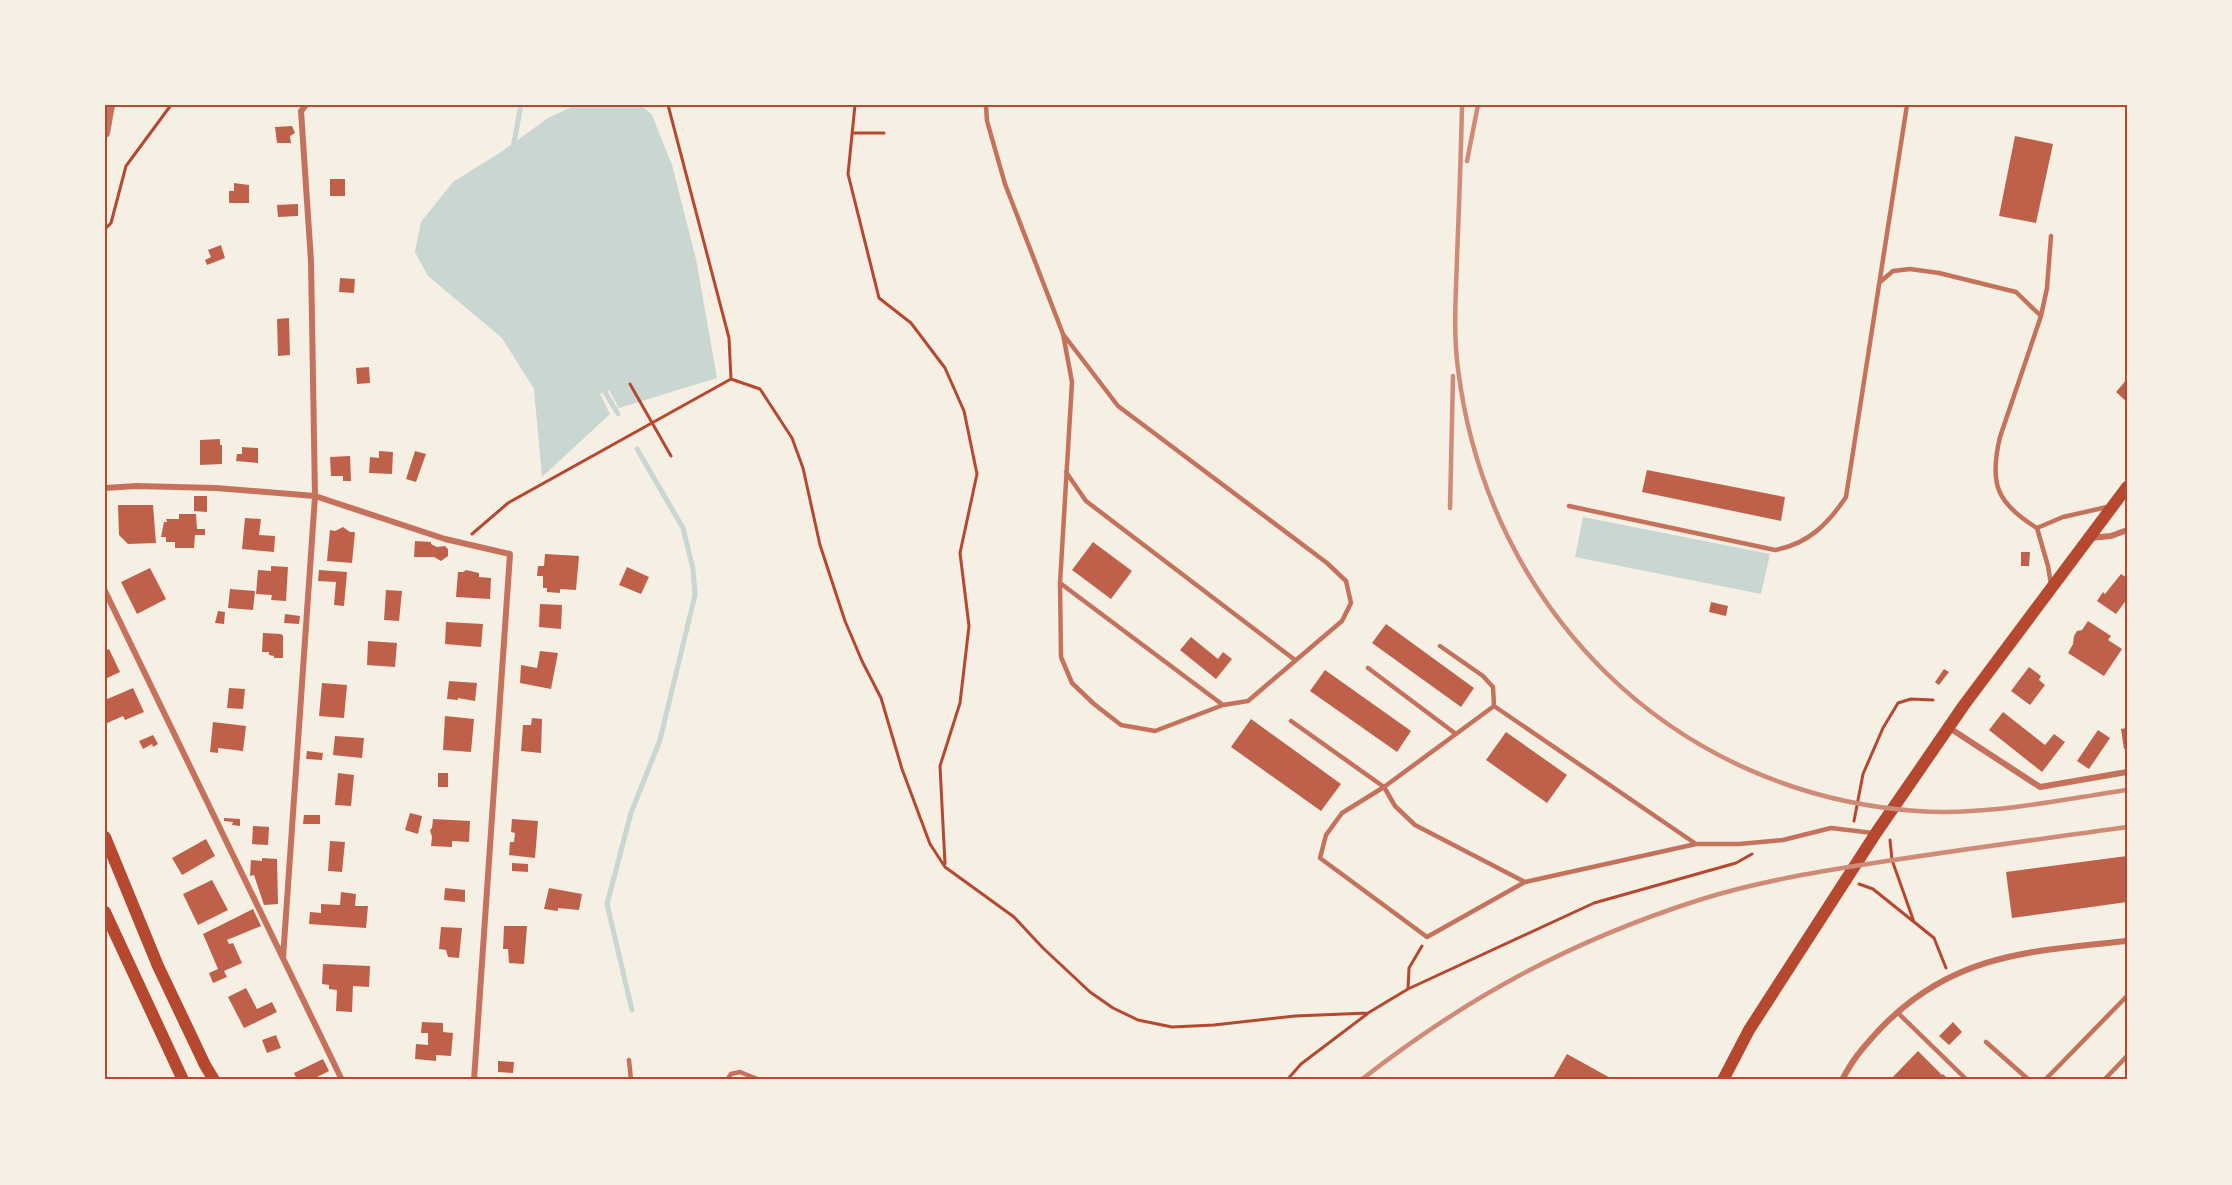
<svg xmlns="http://www.w3.org/2000/svg" width="2232" height="1185" viewBox="0 0 2232 1185" font-family="'Titillium Web',sans-serif">
  <style>
    .water { fill: #c9d6d2 }
    .lines { fill: none; stroke-linecap: round; stroke-linejoin: round }
    .stream { stroke: #c9d6d2; stroke-width: 5 }
    .building { fill: #bf614a }
    .path { stroke: #b5482f; stroke-width: 3 }
    .service { stroke: #c5725c; stroke-width: 4.5 }
    .minor { stroke: #c5725c; stroke-width: 6 }
    .tertiary { stroke: #c5725c; stroke-width: 10 }
    .secondary { stroke: #b5482f; stroke-width: 12 }
    .rail { stroke: #cf8b77; stroke-width: 4.5 }
    .neatline { fill: none; stroke: #b5482f; stroke-width: 2 }
  </style>
  <rect width="100%" height="100%" fill="#f6efe4"/>
  <path class="water" d="M576,105H641L652,115L672,165L696,259L717,378L619,408L609,390L600,394L610,414L542,477L534,389L502,338L428,276L415,252L421,222L453,182L501,152L548,118Z
    M1583,517L1770,554L1761,594L1575,557Z"/>
  <g class="lines">
    <path class="stream" d="M513,148L521,105
      M602,387L618,414
      M632,1010L607,904L631,813L660,740L695,595L693,569L683,528L637,449"/>
  </g>
  <path class="building" d="M292,126L295,133L290,136L291,143H277L275,127Z
    M2015,136L2053,144L2036,223L1999,216Z
    M330,179H345V196H330Z
    M234,183L249,185V203H229V191H234Z
    M298,204V216L278,217L277,205Z
    M221,245L225,258L207,265L205,260L211,257L208,250Z
    M340,278L355,279L354,293L339,292Z
    M289,318L290,355L278,356L277,319Z
    M369,367L370,383L357,384L356,368Z
    M2127,379V402L2116,392Z
    M220,439V445H222V464L200,465V440Z
    M242,447L258,448V463L236,461L237,454H242Z
    M379,451L393,452L392,474L369,473L370,457L379,458Z
    M415,451L426,454L416,482L406,479Z
    M350,456L351,481H343V476H331L330,457Z
    M1647,470L1785,497L1781,521L1642,492Z
    M194,496H207V512L194,511Z
    M118,505H153L156,543L128,544L119,535Z
    M179,514H196L197,529H205V535H195L194,548H175V542H166V537H161L164,522H167L166,519H179Z
    M245,518L261,519L259,535L275,536L274,552L242,549Z
    M343,527L350,532H355L352,563L327,561L330,530L335,531Z
    M415,541L431,542V544L437,547L445,546L448,549V556L441,561L434,557H414Z
    M1093,542L1132,571L1111,599L1072,570Z
    M2021,552H2030L2029,566H2021Z
    M545,554L579,556L576,590L560,589V593L547,592V588H543V576H537L538,566H544Z
    M271,566L288,567L286,601L271,600L272,595L256,594L258,570L271,571Z
    M627,567L649,577L641,594L619,585Z
    M150,568L166,599L137,614L121,582Z
    M319,570L347,572L344,606L334,605L336,582L318,581Z
    M466,570L479,573V577L491,578L490,599L456,597L458,572H463Z
    M2121,574L2127,578V599L2116,614L2097,601L2103,592L2105,594Z
    M230,589L255,591L253,610L228,608Z
    M386,590L402,591L399,621L384,620Z
    M1711,602L1728,606L1726,616L1709,612Z
    M540,604L562,605L561,629L539,627Z
    M218,611L225,612L224,624L215,623Z
    M285,614L300,616L299,624L284,623Z
    M2088,621L2111,636L2108,640L2122,649L2104,676L2068,653L2073,644L2074,636L2077,631L2082,630Z
    M446,622L483,624L481,647L445,644Z
    M1386,624L1474,688L1461,707L1372,643Z
    M263,633L281,634L283,636V658H274V656L269,655V652H262Z
    M1191,637L1218,659L1223,652L1232,659L1216,679L1180,650Z
    M368,641L397,643L395,667L367,665Z
    M109,649L120,672L105,679V651Z
    M540,651L558,653L551,689L520,683L521,665L537,668Z
    M2029,667L2041,676L2039,680L2045,685L2030,705L2011,691Z
    M1944,669L1949,672L1939,685L1935,682Z
    M1325,670L1411,731L1397,752L1310,691Z
    M449,681L477,683L475,701L458,698V700L447,699Z
    M322,683L347,685L344,718L319,716Z
    M133,688L144,712L125,720L123,716L105,724V700Z
    M229,688L245,689L243,709L227,708Z
    M2003,712L2045,745L2054,734L2065,742L2042,772L1989,730Z
    M445,716L474,719L471,752L443,750Z
    M532,718L542,719L541,753L521,751L523,725H531Z
    M1251,719L1341,784L1321,811L1231,747Z
    M213,722L246,726L243,751L218,748V753L210,752Z
    M2127,728V748L2124,749L2121,729Z
    M2098,730L2110,738L2089,769L2077,761Z
    M1506,732L1567,775L1547,803L1486,760Z
    M153,735L158,744L153,747L152,744L143,749L139,741Z
    M335,736L364,738L362,758L333,755Z
    M307,751L323,753L322,760L306,759Z
    M338,773L354,775L351,806L335,805Z
    M438,773H448V787H438Z
    M410,813L422,816L418,834L405,830Z
    M304,815H320V824H303Z
    M224,818L240,819V826L232,825L233,822L224,821Z
    M433,819L470,821L469,842L452,841V847L431,846L432,837L430,830L432,828Z
    M512,819L538,821L535,858L509,855L510,842H514L515,833L511,832Z
    M253,826L269,827L268,845L252,844Z
    M206,839L215,856L182,875L172,858Z
    M330,841L345,842L342,872L328,871Z
    M2127,856V902L2012,918L2006,872Z
    M262,858L277,859L278,904L264,905L254,875L250,876L251,860L262,861Z
    M512,863L528,864V872L512,871Z
    M212,880L228,910L198,925L183,894Z
    M445,888L465,890V902L444,900Z
    M549,888L582,894L579,910L558,908V911L544,909Z
    M341,892L356,894L355,906H368L366,928L309,924L310,912L321,913V904L340,905Z
    M253,909L261,926L227,940L229,944L233,943L242,963L224,971L227,977L213,983L209,973L218,969L203,934Z
    M504,926H527L524,964L509,963L508,949H503Z
    M441,927L462,928L459,958L448,957L446,950L439,949Z
    M323,964L370,966L369,987L353,986L352,1012L336,1011L337,990L329,989V985L322,984Z
    M246,988L257,1009L272,1002L277,1012L244,1028L228,997Z
    M422,1022L443,1023V1032L453,1033L451,1056L436,1055V1061L415,1059L416,1044L428,1045V1033H421Z
    M1953,1022L1962,1032L1949,1045L1939,1036Z
    M276,1035L281,1048L267,1053L262,1040Z
    M1918,1051L1942,1075L1943,1074L1949,1080H1890Z
    M1567,1054L1614,1080H1552Z
    M323,1059L329,1071L315,1078L316,1080H297L294,1073Z
    M498,1061L514,1062L513,1073L498,1072Z"/>
  <g class="lines">
    <path class="path" d="M668,105L729,338L731,379
      M855,105L848,174L879,298L911,323L945,368L964,411L977,474L960,553L969,626L960,703L940,766L945,864
      M852,133H884
      M105,229L111,223L126,166L171,105
      M630,384L671,456
      M472,534L508,503L731,379L760,389L792,438L803,468L820,545L845,621L862,661L881,698L902,769L930,844L945,867L1014,917L1043,948L1090,992L1113,1008L1138,1020L1172,1027L1214,1025L1295,1016L1368,1013L1408,989L1594,903L1736,863L1752,854
      M1854,821L1863,774L1883,728L1898,703L1911,699L1933,700
      M1890,840L1892,860L1914,922
      M1859,884L1873,889L1934,938L1946,968
      M1408,989L1409,968L1422,946
      M1287,1080L1301,1064L1367,1014"/>
    <path class="service" d="M986,105L987,121L1005,184L1063,334L1072,382L1060,583L1061,657L1072,683L1094,704L1121,725L1155,731L1223,705
      M1880,282L1893,271L1910,269L1939,273L2016,292L2041,316
      M1066,472L1086,501L1295,660
      M1569,506L1775,550C1808,544 1828,524 1846,497L1907,105
      M2037,528C1996,503 1989,483 2000,437L2041,316L2047,288L2051,236
      M1060,583L1223,705L1248,701L1342,621L1351,603L1346,581L1327,563L1118,406L1063,334
      M2051,585L2048,566L2037,528L2063,517L2107,507
      M1440,646L1483,676L1493,687L1494,706
      M1368,668L1456,734
      M1291,721L1384,787L1494,706L1696,844
      M1525,882L1415,825L1395,806L1384,787L1342,813L1326,835L1320,858L1427,937L1525,882L1696,844H1739L1783,840L1831,828L1873,833
      M1897,1012L1967,1080
      M1986,1042L2029,1080
      M629,1060L631,1080
      M727,1080L731,1074L740,1072L760,1080
      M2045,1080L2127,996
      M2104,1080L2127,1056"/>
    <path class="minor" d="M105,488L136,486L216,488L315,496L445,539L510,554L474,1080
      M2090,538L2111,536L2127,530
      M105,591L342,1080
      M1948,727L2040,787L2127,772
      M283,958L315,496L311,261L301,111L306,105
      M1842,1080C1854,1057 1863,1048 1880,1029C1952,954 2030,951 2127,941"/>
    <path class="tertiary" d="M105,133L110,105"/>
    <path class="secondary" d="M105,837L158,966L205,1065L214,1080
      M105,912L183,1080
      M1723,1080L1749,1030L1876,833L1964,705L2127,487"/>
    <path class="rail" d="M1462,105C1461,156 1459,207 1457,258C1456,294 1453,332 1458,369C1488,610 1673,794 1917,811C1988,816 2058,800 2127,790
      M1467,161L1478,105
      M1450,508L1453,376
      M1361,1080C1467,997 1571,941 1699,900C1762,880 1829,870 1894,860C1972,848 2049,838 2127,827"/>
  </g>
  <rect width="2232" height="1185" fill="none" stroke="#f6efe4" stroke-width="213"/>
  <rect x="106" y="106" width="2020" height="972" class="neatline"/>
</svg>
